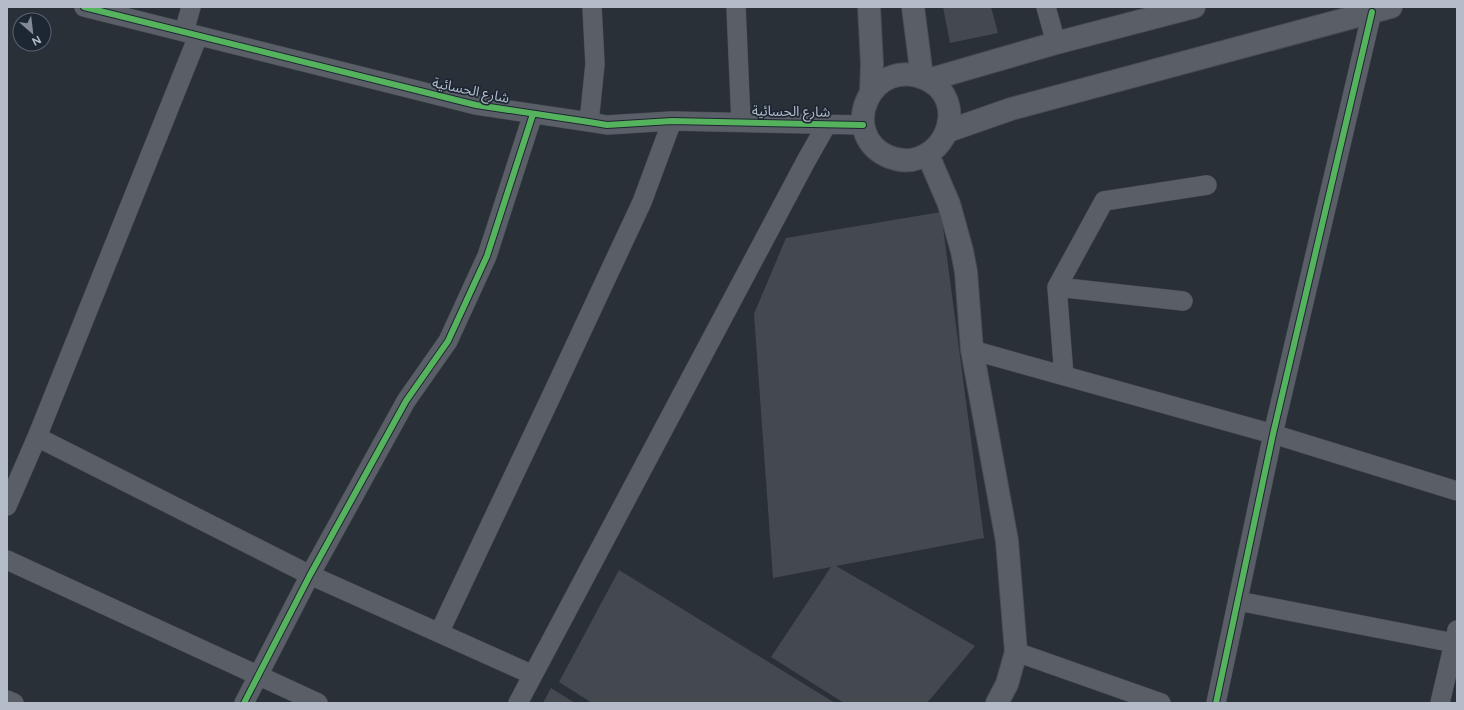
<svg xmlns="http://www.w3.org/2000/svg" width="1464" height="710" viewBox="0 0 1464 710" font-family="Figtree,'Noto Sans Arabic',sans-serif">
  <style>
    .building { fill: #444950 }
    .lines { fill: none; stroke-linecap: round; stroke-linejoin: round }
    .minor-casing { stroke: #484c53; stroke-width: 20 }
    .tertiary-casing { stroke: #484c53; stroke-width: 24 }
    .minor { stroke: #5a5e66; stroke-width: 19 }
    .tertiary { stroke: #5a5e66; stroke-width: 22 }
    .cycleway-casing { stroke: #1d2633; stroke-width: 8 }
    .cycleway { stroke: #56b35d; stroke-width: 6 }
    .labels { text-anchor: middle; stroke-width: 3.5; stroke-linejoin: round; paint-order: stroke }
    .street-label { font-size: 14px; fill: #b4bcc9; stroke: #1d2633 }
  </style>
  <rect width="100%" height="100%" fill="#2a3038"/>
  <path class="building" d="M943,7H991L998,33L950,43Z
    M941,212L984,538L836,566L975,646L927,703H844L771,657L831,567L773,578L754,314L786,238Z
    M619,570L835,703H592L559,682Z
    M551,688L575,703H543Z"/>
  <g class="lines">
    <defs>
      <path id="minor" d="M84,7L476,105L589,122L607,125L672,121L863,125
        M736,7L741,122
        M1046,7L1056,43
        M184,32L191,7
        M589,122L595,64L592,7
        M1057,287L1183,301
        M972,350L1273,434L1457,491
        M1064,376L1057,287L1104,201L1207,185
        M37,437L310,575L533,675
        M7,506L37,437L198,36
        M7,560L318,703
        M1238,601L1454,643
        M439,633L549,401L642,202L672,121
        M1016,652L1161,703
        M7,700L14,703
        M244,703L310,575L406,401L448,341L487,256L533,114
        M518,703L806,161L827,124
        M1216,703L1273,434L1372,12
        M1440,703L1457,630"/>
      <path id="tertiary" d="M869,7L872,64L871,91
        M913,7L922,77
        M928,80C931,82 935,84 938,87C960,110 948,148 919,158C908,162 898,161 887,156C837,132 872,53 928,80L1056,43L1194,7
        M948,131L1011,109L1391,7
        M928,155L949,204L962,251L966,272L972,350L1007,541L1016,652L1007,684L997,703"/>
    </defs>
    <use href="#minor" class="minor-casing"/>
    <use href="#tertiary" class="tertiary-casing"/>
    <use href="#minor" class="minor"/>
    <use href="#tertiary" class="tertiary"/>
    <defs>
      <path id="cycleway" d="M84,7L476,105L589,122L607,125L672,121L863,125
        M244,703L310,575L406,401L448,341L487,256L533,114
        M1216,703L1273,434L1372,12"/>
    </defs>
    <use href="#cycleway" class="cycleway-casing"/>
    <use href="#cycleway" class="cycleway"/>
  </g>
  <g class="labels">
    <g class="street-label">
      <text transform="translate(471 90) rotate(12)" y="5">شارع الحسائية</text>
      <text transform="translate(791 111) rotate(1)" y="5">شارع الحسائية</text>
    </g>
  </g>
  <rect width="1464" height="710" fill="none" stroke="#b4bcc9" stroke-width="16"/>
  <g transform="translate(32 32) rotate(152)"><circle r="19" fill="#1d2633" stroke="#59626f"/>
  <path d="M0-3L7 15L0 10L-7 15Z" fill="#848b96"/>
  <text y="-6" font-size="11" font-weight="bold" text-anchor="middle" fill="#b4bcc9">N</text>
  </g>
</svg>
